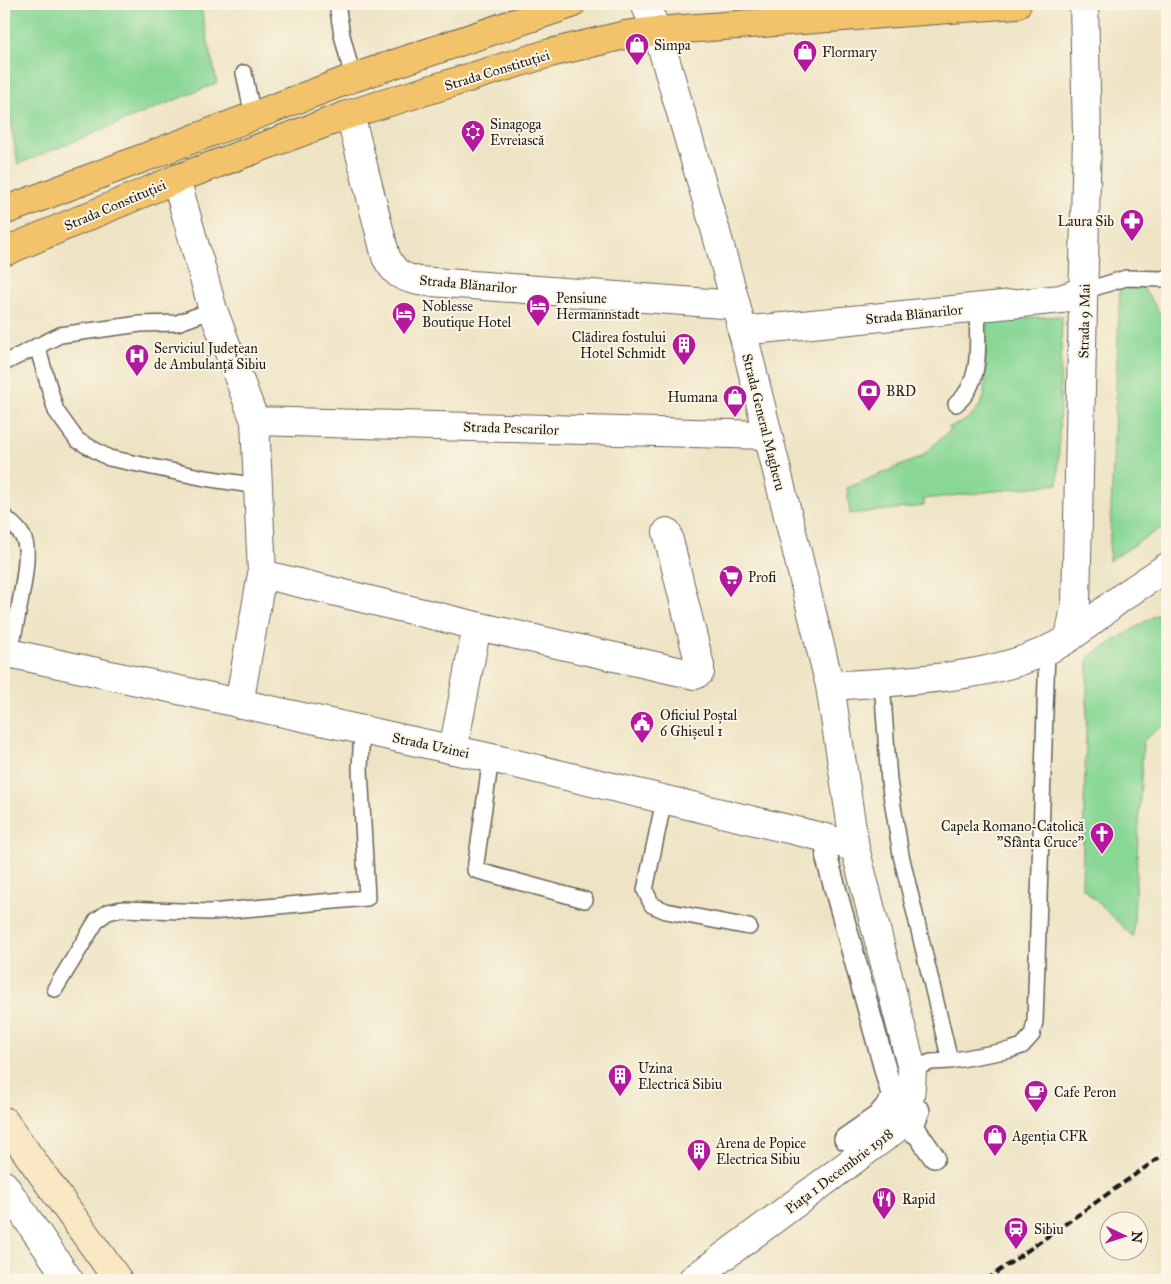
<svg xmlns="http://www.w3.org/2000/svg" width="1171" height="1284" viewBox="0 0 1171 1284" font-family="'IM FELL Great Primer',serif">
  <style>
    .green { fill: #89d795; stroke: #527a58 }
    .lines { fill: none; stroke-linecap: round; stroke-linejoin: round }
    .service-casing { stroke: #666257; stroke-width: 18 }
    .pedestrian-casing { stroke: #666257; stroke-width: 24 }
    .minor-casing { stroke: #666257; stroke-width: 30 }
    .tertiary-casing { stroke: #666257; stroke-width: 30 }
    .secondary-casing { stroke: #666257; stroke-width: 30 }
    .primary-casing { stroke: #666257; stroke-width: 30 }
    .service { stroke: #fff; stroke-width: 15 }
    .pedestrian { stroke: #fff; stroke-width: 21 }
    .minor { stroke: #fff; stroke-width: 28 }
    .tertiary { stroke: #fff; stroke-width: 28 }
    .secondary { stroke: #fae7c3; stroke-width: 28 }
    .primary { stroke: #f2c36a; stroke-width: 28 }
    .rail { stroke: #1c1c1c; stroke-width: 4; stroke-dasharray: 8 4; stroke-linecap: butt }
    .labels { text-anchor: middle; stroke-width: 4; stroke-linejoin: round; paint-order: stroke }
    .poi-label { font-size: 14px; fill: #1c1c1c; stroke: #fcf5e5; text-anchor: start }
    .street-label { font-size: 14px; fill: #1c1c1c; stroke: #fcf5e5 }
  </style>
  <rect width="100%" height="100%" fill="#fcf5e5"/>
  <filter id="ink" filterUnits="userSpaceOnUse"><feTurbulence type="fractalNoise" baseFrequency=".02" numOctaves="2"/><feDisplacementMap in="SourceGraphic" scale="10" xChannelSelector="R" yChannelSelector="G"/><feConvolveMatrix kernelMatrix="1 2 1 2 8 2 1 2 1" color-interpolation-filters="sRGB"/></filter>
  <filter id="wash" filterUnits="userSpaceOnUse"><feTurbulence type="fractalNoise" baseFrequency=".0096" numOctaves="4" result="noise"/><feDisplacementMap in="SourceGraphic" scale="20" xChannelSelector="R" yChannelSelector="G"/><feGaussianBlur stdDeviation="1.12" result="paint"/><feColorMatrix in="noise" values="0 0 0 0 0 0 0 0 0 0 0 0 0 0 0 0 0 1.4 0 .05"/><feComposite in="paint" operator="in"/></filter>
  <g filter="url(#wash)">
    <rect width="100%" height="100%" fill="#eee4c5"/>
    <path class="green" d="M4,4H200L217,83L18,164L4,86Z
      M1120,286H1142L1167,323V524L1109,561Z
      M1062,316L1058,484L924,499V506L850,514L847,488L921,457L950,430L949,427C967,422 977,414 984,397L987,320Z
      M1167,608V722L1143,741L1133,937L1082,887L1088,657Z"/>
  </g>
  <g filter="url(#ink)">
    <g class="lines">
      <defs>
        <path id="service" d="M337,4L342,35L353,78
          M244,73L253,116
          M1084,291L1126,278L1162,279L1167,277
          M37,346L56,411L77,440L109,458L205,478L258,486
          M4,363L60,335L140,324L177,323L213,310
          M956,404C984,382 977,339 977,307
          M4,516C12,524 22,531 25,542C31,562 14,630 10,653
          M882,682L889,781L901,855L950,1061
          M491,758L475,870L585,900
          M664,800L645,890L652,905L666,911L749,927
          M55,989L97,920L108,912L122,909L210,912L367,898L360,769L362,730
          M912,1069L931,1062L950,1061L1010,1050L1022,1046L1032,1035L1035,1022L1047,650"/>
        <path id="pedestrian" d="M826,838L827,859L893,1098L900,1106L919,1111
          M918,1112L914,1124V1132L916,1131L934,1157
          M845,1139L878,1116L893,1098"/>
        <path id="minor" d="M350,114L386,257C395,274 401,277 419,281L736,305
          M176,179L213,310L255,421L262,574L239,704
          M742,331L1061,299L1084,291
          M255,421L767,435
          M262,574L477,626L695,675L700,672V666L667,532
          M1069,638L1076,602L1087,135L1084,4
          M453,750L477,626"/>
        <path id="tertiary" d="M645,4L657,31L716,232L736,305L830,686L855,848L912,1069C911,1091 911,1110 897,1128L692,1280
          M4,652L491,758L826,838L855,848
          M830,686C903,681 1006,680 1069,638C1086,627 1101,613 1117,601C1133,589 1150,579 1167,567
          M4,1185L69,1280"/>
        <path id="secondary" d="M4,1121L118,1280"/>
        <path id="primary" d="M4,211L353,78L571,4
          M4,252L176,179L350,114L550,53L625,35L657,31L1017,4"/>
      </defs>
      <use href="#service" class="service-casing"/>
      <use href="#pedestrian" class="pedestrian-casing"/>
      <use href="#minor" class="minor-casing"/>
      <use href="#tertiary" class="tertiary-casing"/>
      <use href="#secondary" class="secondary-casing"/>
      <use href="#primary" class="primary-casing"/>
      <use href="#service" class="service"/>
      <use href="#pedestrian" class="pedestrian"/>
      <use href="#minor" class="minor"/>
      <use href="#tertiary" class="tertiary"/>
      <use href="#secondary" class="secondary"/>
      <use href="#primary" class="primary"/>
      <path class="rail" d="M986,1280L1167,1152"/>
    </g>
  </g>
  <defs>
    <symbol id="shop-pin" viewBox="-11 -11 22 30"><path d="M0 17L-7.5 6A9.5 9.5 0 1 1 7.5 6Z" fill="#b5179e" stroke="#fcf5e5"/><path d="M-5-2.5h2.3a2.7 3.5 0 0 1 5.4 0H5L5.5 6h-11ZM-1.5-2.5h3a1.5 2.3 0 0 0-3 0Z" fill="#fff"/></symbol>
    <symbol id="synagogue-pin" viewBox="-11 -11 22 30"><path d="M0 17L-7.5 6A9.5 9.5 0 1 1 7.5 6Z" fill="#b5179e" stroke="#fcf5e5"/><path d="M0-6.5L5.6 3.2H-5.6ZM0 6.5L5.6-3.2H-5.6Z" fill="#fff"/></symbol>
    <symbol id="pharmacy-pin" viewBox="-11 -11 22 30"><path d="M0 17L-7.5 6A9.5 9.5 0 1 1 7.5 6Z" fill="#b5179e" stroke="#fcf5e5"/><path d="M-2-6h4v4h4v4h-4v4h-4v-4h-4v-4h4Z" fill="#fff"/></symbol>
    <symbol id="hotel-pin" viewBox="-11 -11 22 30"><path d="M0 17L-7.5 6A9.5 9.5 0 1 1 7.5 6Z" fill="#b5179e" stroke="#fcf5e5"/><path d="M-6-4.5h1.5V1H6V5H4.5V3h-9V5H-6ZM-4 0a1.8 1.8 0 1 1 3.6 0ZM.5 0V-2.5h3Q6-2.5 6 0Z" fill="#fff"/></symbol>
    <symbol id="building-pin" viewBox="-11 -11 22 30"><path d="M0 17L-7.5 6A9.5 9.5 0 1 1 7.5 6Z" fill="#b5179e" stroke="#fcf5e5"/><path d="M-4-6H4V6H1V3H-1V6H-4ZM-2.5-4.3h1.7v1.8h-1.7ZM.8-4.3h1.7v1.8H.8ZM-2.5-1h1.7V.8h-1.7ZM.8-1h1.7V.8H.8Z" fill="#fff"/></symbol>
    <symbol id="hospital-pin" viewBox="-11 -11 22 30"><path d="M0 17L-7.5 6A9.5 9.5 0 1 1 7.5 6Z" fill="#b5179e" stroke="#fcf5e5"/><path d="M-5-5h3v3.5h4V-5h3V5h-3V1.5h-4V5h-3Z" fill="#fff"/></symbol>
    <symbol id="bank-pin" viewBox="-11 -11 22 30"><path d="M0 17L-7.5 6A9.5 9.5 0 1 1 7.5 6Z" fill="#b5179e" stroke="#fcf5e5"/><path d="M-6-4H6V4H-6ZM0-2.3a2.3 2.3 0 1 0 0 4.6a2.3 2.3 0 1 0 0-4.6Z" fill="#fff"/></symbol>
    <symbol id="supermarket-pin" viewBox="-11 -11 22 30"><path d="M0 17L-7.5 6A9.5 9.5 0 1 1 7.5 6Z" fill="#b5179e" stroke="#fcf5e5"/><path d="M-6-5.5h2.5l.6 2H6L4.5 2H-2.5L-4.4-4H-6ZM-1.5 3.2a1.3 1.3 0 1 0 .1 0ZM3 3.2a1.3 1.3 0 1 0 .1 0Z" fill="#fff"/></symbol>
    <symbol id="civic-pin" viewBox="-11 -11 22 30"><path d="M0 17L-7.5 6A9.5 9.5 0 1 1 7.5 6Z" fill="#b5179e" stroke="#fcf5e5"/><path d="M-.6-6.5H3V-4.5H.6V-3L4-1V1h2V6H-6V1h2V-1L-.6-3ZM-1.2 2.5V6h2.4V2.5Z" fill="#fff"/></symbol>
    <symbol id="church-pin" viewBox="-11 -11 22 30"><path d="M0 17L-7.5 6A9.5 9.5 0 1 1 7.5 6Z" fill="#b5179e" stroke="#fcf5e5"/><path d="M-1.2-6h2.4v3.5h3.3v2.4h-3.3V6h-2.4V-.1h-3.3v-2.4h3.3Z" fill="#fff"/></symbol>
    <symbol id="cafe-pin" viewBox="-11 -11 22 30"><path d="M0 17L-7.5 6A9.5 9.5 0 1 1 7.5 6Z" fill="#b5179e" stroke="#fcf5e5"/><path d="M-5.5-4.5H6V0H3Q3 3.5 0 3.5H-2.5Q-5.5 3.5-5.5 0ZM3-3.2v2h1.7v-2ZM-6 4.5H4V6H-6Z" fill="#fff"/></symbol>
    <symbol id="restaurant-pin" viewBox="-11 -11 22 30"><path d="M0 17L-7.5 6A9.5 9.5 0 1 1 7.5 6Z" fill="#b5179e" stroke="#fcf5e5"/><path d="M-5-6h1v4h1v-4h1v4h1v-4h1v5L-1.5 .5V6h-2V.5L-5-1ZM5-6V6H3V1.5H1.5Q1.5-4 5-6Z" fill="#fff"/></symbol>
    <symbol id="station-pin" viewBox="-11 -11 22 30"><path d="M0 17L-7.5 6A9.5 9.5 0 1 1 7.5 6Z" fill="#b5179e" stroke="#fcf5e5"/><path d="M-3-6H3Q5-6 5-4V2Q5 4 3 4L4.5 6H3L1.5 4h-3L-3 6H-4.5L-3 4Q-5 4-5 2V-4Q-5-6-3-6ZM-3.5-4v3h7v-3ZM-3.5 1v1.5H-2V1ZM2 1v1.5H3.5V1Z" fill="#fff"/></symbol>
  </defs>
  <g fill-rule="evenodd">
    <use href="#shop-pin" x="623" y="31" width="28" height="38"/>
    <use href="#shop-pin" x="791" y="38" width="28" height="38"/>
    <use href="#synagogue-pin" x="459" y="118" width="28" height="38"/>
    <use href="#pharmacy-pin" x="1118" y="207" width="28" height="38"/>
    <use href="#hotel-pin" x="524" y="292" width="28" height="38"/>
    <use href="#hotel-pin" x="390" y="300" width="28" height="38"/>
    <use href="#building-pin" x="670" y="331" width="28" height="38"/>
    <use href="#hospital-pin" x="123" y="342" width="28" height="38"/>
    <use href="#bank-pin" x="855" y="377" width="28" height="38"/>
    <use href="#shop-pin" x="721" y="383" width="28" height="38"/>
    <use href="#supermarket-pin" x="717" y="563" width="28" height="38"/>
    <use href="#civic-pin" x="628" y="709" width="28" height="38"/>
    <use href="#church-pin" x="1088" y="820" width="28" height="38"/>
    <use href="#building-pin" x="606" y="1062" width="28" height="38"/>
    <use href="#cafe-pin" x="1022" y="1078" width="28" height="38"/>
    <use href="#shop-pin" x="981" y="1122" width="28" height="38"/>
    <use href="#building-pin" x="685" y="1137" width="28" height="38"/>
    <use href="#restaurant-pin" x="870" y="1185" width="28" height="38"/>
    <use href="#station-pin" x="1002" y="1215" width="28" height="38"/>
  </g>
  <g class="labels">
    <g class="poi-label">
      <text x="654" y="50">Simpa</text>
      <text x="822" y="57">Flormary</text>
      <text x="490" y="129">Sinagoga<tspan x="490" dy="16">Evreiască</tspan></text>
      <text x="1114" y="226" text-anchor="end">Laura Sib</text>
      <text x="556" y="303">Pensiune<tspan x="556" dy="16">Hermannstadt</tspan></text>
      <text x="422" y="311">Noblesse<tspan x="422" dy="16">Boutique Hotel</tspan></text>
      <text x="666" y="342" text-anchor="end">Clădirea fostului<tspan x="666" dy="16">Hotel Schmidt</tspan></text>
      <text x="154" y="353">Serviciul Județean<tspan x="154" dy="16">de Ambulanță Sibiu</tspan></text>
      <text x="886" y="396">BRD</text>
      <text x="718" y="402" text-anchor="end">Humana</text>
      <text x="748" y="582">Profi</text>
      <text x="660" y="720">Oficiul Poștal<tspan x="660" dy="16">6 Ghișeul 1</tspan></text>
      <text x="1084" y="831" text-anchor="end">Capela Romano-Catolică<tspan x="1084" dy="16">"Sfânta Cruce"</tspan></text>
      <text x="638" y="1073">Uzina<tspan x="638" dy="16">Electrică Sibiu</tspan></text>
      <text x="1054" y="1097">Cafe Peron</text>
      <text x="1012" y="1141">Agenția CFR</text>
      <text x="716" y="1148">Arena de Popice<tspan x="716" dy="16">Electrica Sibiu</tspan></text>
      <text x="902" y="1204">Rapid</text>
      <text x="1034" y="1234">Sibiu</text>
    </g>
    <g class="street-label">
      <text transform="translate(497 70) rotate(-17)" y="5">Strada Constituției</text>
      <text transform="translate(115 205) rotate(-23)" y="5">Strada Constituției</text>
      <text transform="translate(468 284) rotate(5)" y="5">Strada Blănarilor</text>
      <text transform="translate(914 314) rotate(-6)" y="5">Strada Blănarilor</text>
      <text transform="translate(1084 321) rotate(-89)" y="5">Strada 9 Mai</text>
      <text transform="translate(764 422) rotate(76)" y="5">Strada General Magheru</text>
      <text transform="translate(511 428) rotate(2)" y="5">Strada Pescarilor</text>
      <text transform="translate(431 745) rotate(12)" y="5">Strada Uzinei</text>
      <text transform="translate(839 1171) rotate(-37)" y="5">Piața 1 Decembrie 1918</text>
    </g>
  </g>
  <rect width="1171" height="1284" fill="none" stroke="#fcf5e5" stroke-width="20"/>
  <g transform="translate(1124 1236) rotate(94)"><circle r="24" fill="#fcf5e5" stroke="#a29e95"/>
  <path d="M0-4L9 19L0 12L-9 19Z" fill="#b5179e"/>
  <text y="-8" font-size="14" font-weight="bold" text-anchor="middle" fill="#1c1c1c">N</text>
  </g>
</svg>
